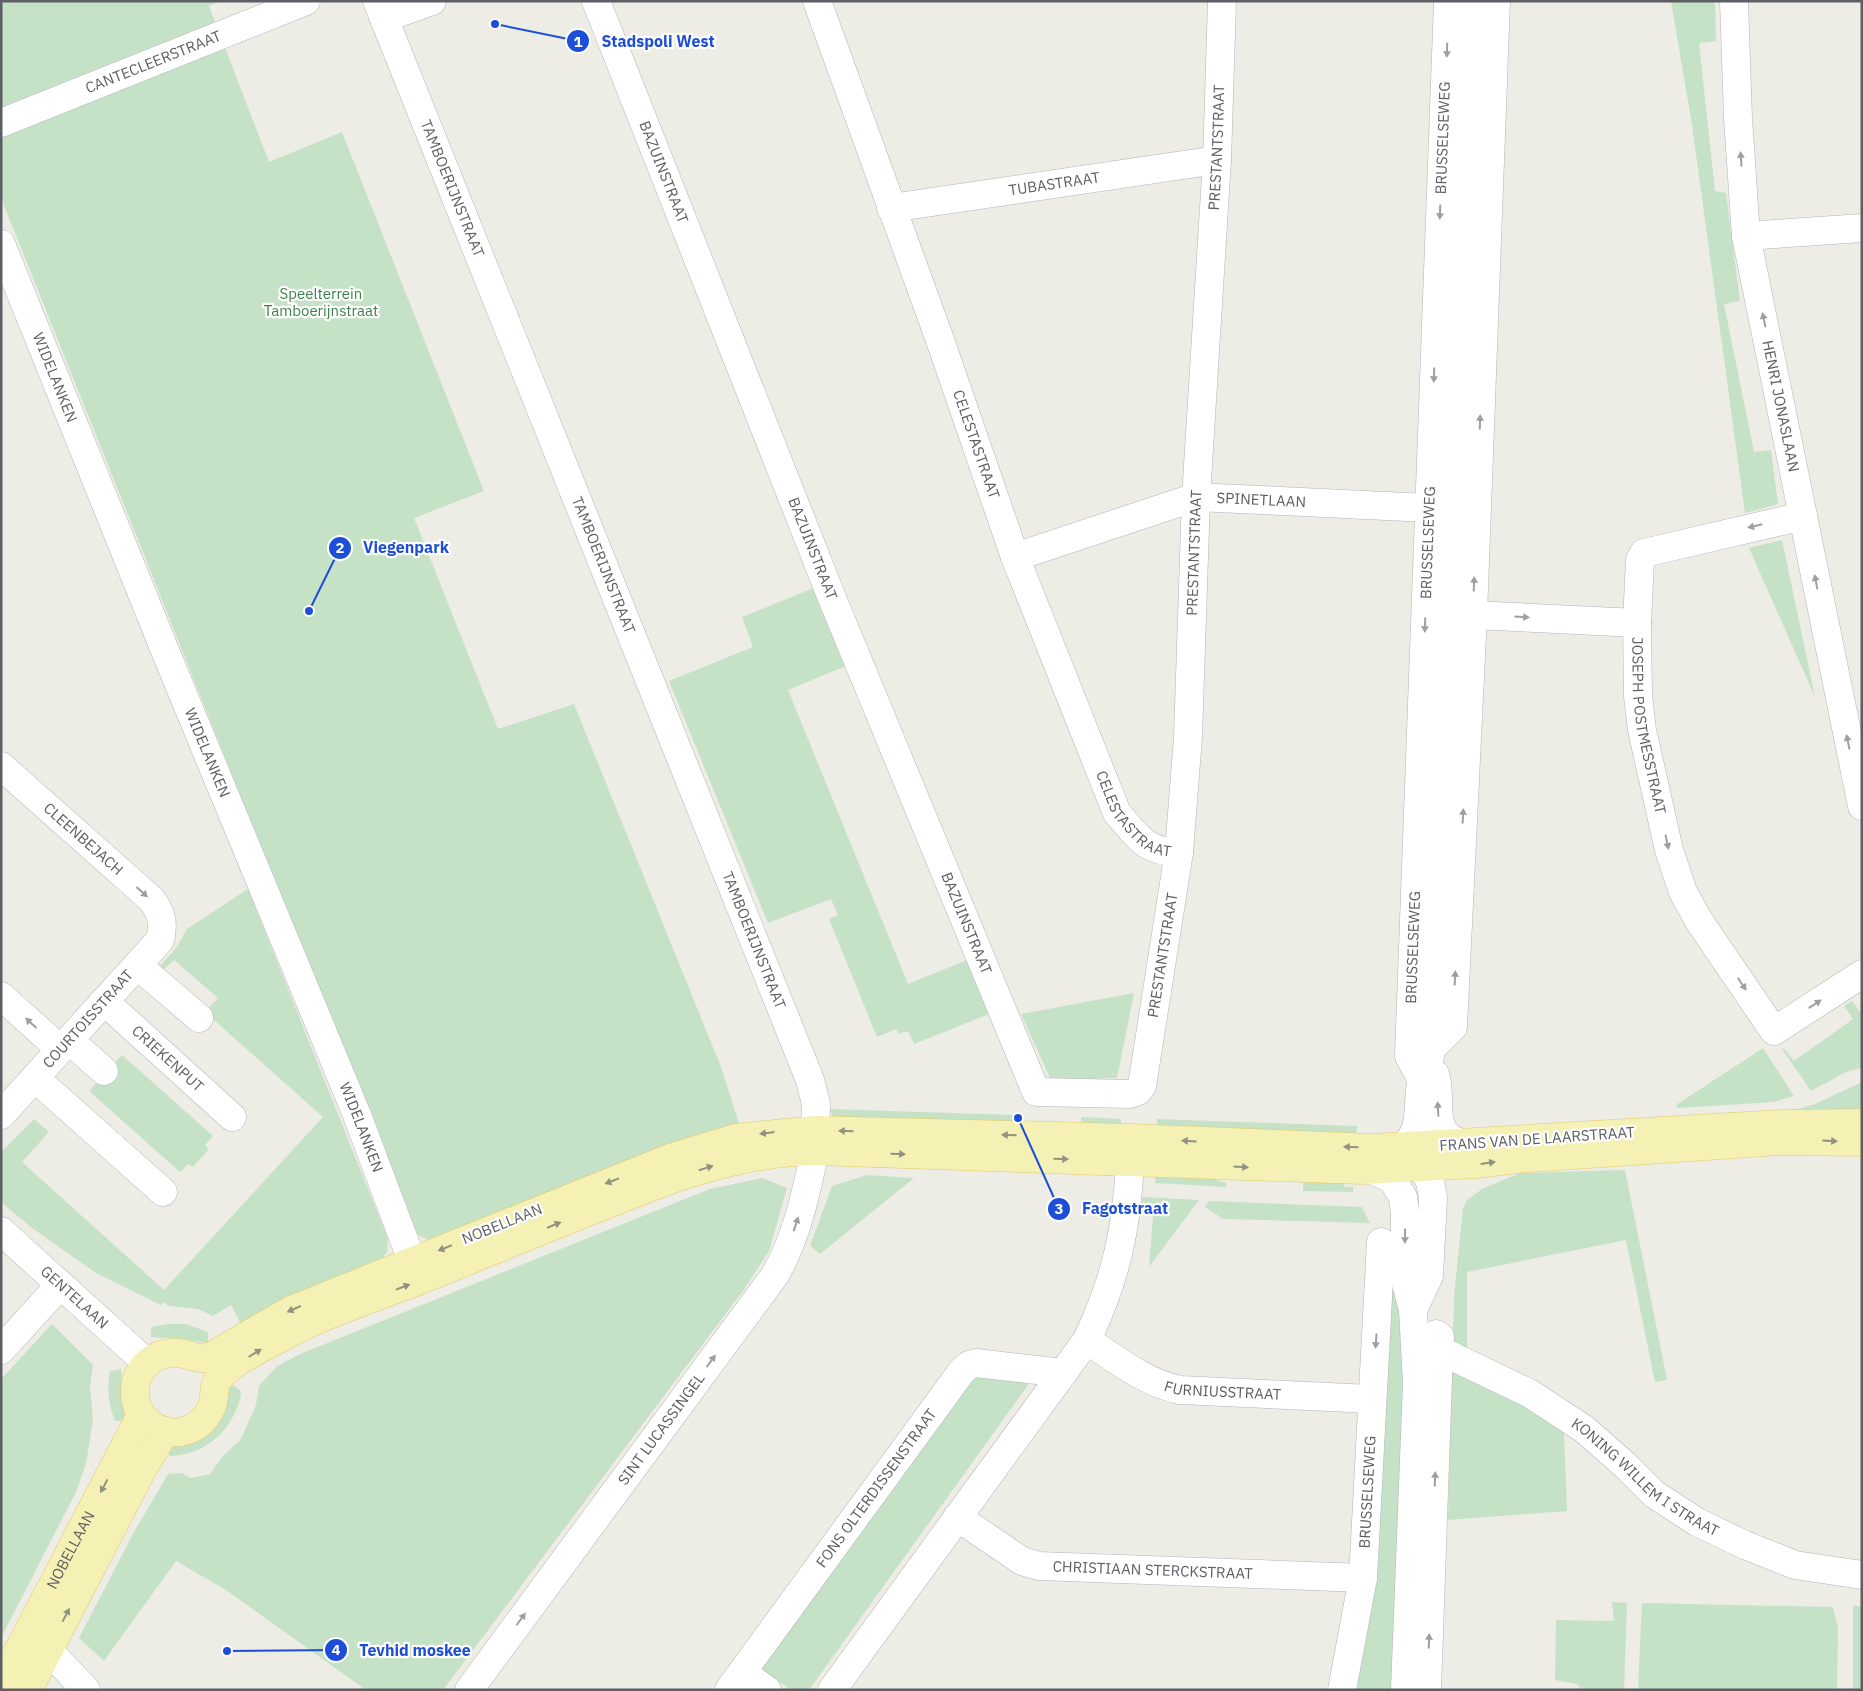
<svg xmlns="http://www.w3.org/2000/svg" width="1863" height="1691" viewBox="0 0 1863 1691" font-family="'IBM Plex Sans',sans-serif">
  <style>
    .green { fill: #c5e2c7 }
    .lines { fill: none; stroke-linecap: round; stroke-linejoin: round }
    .minor-casing { stroke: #b2b4b8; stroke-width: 29 }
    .major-casing { stroke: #e0ca6c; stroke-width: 29 }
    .minor { stroke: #fff; stroke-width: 28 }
    .major { stroke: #f5f0b3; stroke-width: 28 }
    .oneway { fill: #9e9fa2 }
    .oneway2 { fill: #929280 }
    .labels { text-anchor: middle; stroke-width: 4.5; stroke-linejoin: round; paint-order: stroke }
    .street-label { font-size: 15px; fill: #5d5f64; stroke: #fff }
    .park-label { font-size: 15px; fill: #408049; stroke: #fff }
    .leader { fill: none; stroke: #1d4ed8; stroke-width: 2 }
    .callout-dot { fill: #1d4ed8; stroke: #fff; stroke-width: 2 }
    .mark-label { font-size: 15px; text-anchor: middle; font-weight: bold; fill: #fff }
    .callout-label { font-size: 16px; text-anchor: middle; font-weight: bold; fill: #1d4ed8; stroke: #fff; stroke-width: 4.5; stroke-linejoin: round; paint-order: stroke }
  </style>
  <rect width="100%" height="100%" fill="#edece5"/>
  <path class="green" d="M1,1H221L209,6L269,162L342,132L484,491L414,518L498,729L574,704L721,1067L741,1130L433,1242L416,1234L1,198Z
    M1671,1H1715L1716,41L1699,43L1715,191L1726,193L1740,301L1724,304L1754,452L1771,450L1778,504L1745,513L1692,125Z
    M1782,540L1815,697L1749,548Z
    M821,585L853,663L788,690L908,984L982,954L1004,1008L914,1044L908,1031L899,1034L896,1029L877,1037L829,919L838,915L831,899L768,923L669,681L753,647L742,617Z
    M248,889L388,1239L387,1252L381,1260L243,1328L231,1305L213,1316L198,1309L169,1306L163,1302L161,1305L96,1273L32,1228L1,1202V1152L34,1119L49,1132L22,1162L164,1290L323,1117L205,1012L218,998L174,960L162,971L158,968L176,948L187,929Z
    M1134,993L1117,1078L1051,1080L1021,1014Z
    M1852,1001L1862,1014V1068L1848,1071L1811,1091L1782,1049L1784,1048L1794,1061L1853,1019L1844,1006Z
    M1763,1048L1794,1096L1774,1102L1678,1108L1676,1105Z
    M122,1055L213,1136L205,1145L209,1149L193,1167L188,1164L180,1172L89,1091Z
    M1862,1082V1116L1781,1114L1815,1104Z
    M829,1109L1014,1115V1123L833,1117Z
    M1081,1117L1121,1119V1133L1081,1121Z
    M1157,1119L1357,1126L1356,1143L1157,1135Z
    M1156,1170H1184L1226,1183V1187L1155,1183Z
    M1625,1170L1667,1380L1655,1382L1626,1240L1467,1272V1367L1564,1432L1567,1511L1448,1520L1454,1297L1463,1208L1467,1200L1482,1189L1520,1173Z
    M867,1175L914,1178L820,1254L810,1246L832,1186Z
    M1303,1176H1344V1187H1353V1192L1303,1191Z
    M762,1178L787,1188L769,1251L745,1288L443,1690H366L226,1590L176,1561L104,1661L79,1638L134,1532L168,1474L181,1473L191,1478L210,1474L223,1456L241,1439L256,1405L259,1386L276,1367L300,1354L710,1189Z
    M1143,1197L1199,1200L1149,1267L1154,1205L1142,1203Z
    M1209,1201L1362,1207L1370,1223L1223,1219L1205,1207Z
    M1399,1290L1400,1322L1405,1353L1392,1690H1348L1388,1297L1392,1291Z
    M52,1324L93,1365L90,1386L93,1419L86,1464L76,1492L1,1638V1379Z
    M168,1324H186L208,1332V1343L182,1339L151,1337V1327Z
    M121,1369L125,1420L115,1421C108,1403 107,1390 110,1371Z
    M976,1371L1033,1378L809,1690H791L760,1668Z
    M231,1384L240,1390L241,1395C233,1430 206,1455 170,1456L166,1447L228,1389Z
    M1612,1602L1627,1603L1624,1690H1582L1577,1684L1555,1680L1556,1620L1614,1621Z
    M1642,1603L1833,1607L1838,1628L1837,1690H1638Z
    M1853,1606H1862V1690H1853Z"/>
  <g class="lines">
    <defs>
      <g id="minor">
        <path id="s1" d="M377,1L810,1080L816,1104L815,1130"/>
        <path id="s2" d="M596,1L832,598L1036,1092L1131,1094L1138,1091L1142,1086L1179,852L1188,737L1196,497L1217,160L1222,1"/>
        <path id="s3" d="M817,1L940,340L1015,557L1117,813C1138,837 1145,852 1179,852"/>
        <path id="s4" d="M1734,1L1738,118L1746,236L1862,806"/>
        <path d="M384,18L432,1"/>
        <path id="s5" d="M1,123L306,1"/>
        <path id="s6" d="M891,208L1217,160"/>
        <path d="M1746,236L1862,228"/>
        <path id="s7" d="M1,244L166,653L357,1115L412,1261"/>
        <path id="s8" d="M1803,516L1644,553L1640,560L1637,623L1638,696L1642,730L1669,850L1683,892L1699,921L1774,1031L1862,974"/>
        <path id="s9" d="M1015,557L1196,497L1429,508"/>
        <path d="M1473,615L1637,623"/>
        <path id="s10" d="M1,766L151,899C162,913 164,924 160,940L1,1115"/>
        <path d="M137,965L199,1018"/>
        <path d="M1,996L60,1049"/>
        <path id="s11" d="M104,1001L232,1117"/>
        <path d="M69,1040L104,1071"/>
        <path d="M1431,1049L1453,1027L1473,615L1496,1"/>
        <path d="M1435,1074C1444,1101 1426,1134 1464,1144"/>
        <path d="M35,1078L163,1192"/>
        <path id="s12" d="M1422,1080L1409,1056L1448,1"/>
        <path d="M1400,1148C1426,1132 1415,1104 1422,1079C1425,1068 1431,1061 1431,1049L1472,1"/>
        <path d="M1408,1152L1418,1161L1430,1181L1433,1198L1429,1276L1413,1310"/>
        <path d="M1373,1170L1392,1179L1403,1197L1405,1214L1404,1275L1413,1310L1417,1383L1405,1690"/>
        <path id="s13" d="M1,1231L147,1363"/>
        <path id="s14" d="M1087,1340C1117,1360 1144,1382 1180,1390L1371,1399"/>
        <path d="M1,1350L60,1285"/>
        <path id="s15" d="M1439,1350L1529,1393L1584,1429L1625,1465L1654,1494L1697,1522L1745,1545L1795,1565L1862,1575"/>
        <path id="s16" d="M957,1517L1022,1561L1039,1566L1363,1578"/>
        <path d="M29,1640L48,1650L86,1690"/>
        <path d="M742,1672L767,1690"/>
        <path id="s17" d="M469,1690L775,1275C797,1237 806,1193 815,1151"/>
        <path id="s18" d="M729,1690L962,1371L969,1365L976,1363L1063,1373"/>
        <path d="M832,1690L1087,1340C1116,1278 1127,1229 1130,1161"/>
        <path id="s19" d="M1342,1690L1363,1578L1381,1242"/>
        <path d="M1427,1690L1439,1350L1440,1337L1436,1334"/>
      </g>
      <g id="major">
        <path d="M1862,1123L1781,1124L1373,1148L1130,1138L815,1130L736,1138L670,1158L291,1310L208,1358C198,1360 189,1354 179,1353C155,1350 134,1369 135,1393C135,1420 162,1439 188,1430C203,1424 213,1411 214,1396C215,1389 214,1384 219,1378C231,1363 261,1348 279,1339C322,1314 372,1299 418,1281C505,1246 590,1210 678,1177C724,1162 767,1152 815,1151L1362,1170L1476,1164L1517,1159L1781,1141L1862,1142"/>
        <path id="s20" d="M1,1684L141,1415"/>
        <path d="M28,1690L143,1468L166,1431"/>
      </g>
    </defs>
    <use href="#minor" class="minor-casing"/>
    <use href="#major" class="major-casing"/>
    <use href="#minor" class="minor"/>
    <use href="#major" class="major"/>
  </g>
  <defs><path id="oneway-solid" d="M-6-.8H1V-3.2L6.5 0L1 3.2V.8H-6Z" transform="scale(1.25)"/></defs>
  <g class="oneway">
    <use href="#oneway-solid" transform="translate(1447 50) rotate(92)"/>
    <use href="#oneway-solid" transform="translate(1741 159) rotate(-94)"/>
    <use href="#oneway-solid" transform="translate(1440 212) rotate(92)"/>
    <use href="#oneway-solid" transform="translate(1764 320) rotate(-102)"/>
    <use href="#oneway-solid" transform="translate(1434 375) rotate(92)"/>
    <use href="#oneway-solid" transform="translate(1480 422) rotate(-88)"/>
    <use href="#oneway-solid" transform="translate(1755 526) rotate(167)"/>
    <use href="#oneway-solid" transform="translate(1816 582) rotate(-101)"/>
    <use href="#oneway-solid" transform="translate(1474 584) rotate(-88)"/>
    <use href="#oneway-solid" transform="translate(1522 617) rotate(3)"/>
    <use href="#oneway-solid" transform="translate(1425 625) rotate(92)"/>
    <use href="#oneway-solid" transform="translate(1848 742) rotate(-102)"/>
    <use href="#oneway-solid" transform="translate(1463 816) rotate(-87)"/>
    <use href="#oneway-solid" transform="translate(1667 842) rotate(78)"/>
    <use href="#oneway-solid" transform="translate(142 892) rotate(42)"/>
    <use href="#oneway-solid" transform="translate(1455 978) rotate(-87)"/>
    <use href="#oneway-solid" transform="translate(1742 984) rotate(56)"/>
    <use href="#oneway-solid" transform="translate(1815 1004) rotate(-33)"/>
    <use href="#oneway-solid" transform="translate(31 1023) rotate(-138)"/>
    <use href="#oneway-solid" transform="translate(1438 1109) rotate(-93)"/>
    <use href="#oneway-solid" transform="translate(796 1224) rotate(-72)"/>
    <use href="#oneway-solid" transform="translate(1405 1236) rotate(91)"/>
    <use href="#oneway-solid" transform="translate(1376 1341) rotate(94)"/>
    <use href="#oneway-solid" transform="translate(711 1361) rotate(-54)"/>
    <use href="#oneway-solid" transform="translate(1435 1479) rotate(-88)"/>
    <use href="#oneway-solid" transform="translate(521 1619) rotate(-54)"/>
    <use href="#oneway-solid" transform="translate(1429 1641) rotate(-88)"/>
  </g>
  <g class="oneway2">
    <use href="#oneway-solid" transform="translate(846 1131) rotate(-178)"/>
    <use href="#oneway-solid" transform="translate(767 1133) rotate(173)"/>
    <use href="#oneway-solid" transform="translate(1009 1135) rotate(-178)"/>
    <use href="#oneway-solid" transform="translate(1189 1141) rotate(-177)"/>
    <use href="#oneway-solid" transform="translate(1830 1141) rotate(3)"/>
    <use href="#oneway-solid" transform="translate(1351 1147) rotate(-179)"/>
    <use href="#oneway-solid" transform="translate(898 1154) rotate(2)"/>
    <use href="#oneway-solid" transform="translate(1061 1159) rotate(2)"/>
    <use href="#oneway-solid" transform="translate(1488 1163) rotate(-8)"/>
    <use href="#oneway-solid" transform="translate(1241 1167) rotate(3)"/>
    <use href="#oneway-solid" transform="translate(706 1168) rotate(-17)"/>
    <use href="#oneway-solid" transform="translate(612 1181) rotate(159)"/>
    <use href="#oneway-solid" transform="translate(554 1225) rotate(-22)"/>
    <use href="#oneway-solid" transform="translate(445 1248) rotate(158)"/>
    <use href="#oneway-solid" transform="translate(403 1287) rotate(-21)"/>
    <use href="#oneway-solid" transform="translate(294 1309) rotate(156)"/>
    <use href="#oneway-solid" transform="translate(255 1353) rotate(-32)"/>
    <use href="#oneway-solid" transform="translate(104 1486) rotate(118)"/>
    <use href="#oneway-solid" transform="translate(66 1615) rotate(-62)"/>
  </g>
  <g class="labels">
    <g class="street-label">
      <text dy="5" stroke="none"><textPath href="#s5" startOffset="164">CANTECLEERSTRAAT</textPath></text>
      <text dy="5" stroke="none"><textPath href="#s12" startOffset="946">BRUSSELSEWEG</textPath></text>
      <text dy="5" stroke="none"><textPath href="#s2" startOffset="2228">PRESTANTSTRAAT</textPath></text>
      <text dy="5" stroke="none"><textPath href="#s2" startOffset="184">BAZUINSTRAAT</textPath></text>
      <text dy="5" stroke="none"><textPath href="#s6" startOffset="165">TUBASTRAAT</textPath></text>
      <text dy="5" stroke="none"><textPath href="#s1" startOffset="202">TAMBOERIJNSTRAAT</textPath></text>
      <text dy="5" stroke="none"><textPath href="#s7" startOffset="144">WIDELANKEN</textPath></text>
      <text dy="5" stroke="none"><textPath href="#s4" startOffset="409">HENRI JONASLAAN</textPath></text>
      <text dy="5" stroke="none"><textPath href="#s3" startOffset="471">CELESTASTRAAT</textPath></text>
      <text dy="5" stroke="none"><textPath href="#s9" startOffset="256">SPINETLAAN</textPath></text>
      <text dy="5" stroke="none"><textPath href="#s12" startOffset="541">BRUSSELSEWEG</textPath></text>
      <text dy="5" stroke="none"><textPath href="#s2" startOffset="589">BAZUINSTRAAT</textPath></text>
      <text dy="5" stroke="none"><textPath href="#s2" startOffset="1822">PRESTANTSTRAAT</textPath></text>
      <text dy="5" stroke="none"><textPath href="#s1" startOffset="608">TAMBOERIJNSTRAAT</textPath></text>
      <text dy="5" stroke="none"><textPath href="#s8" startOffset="338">JOSEPH POSTMESSTRAAT</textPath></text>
      <text dy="5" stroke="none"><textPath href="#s7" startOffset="549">WIDELANKEN</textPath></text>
      <text dy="5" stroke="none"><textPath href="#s3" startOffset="878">CELESTASTRAAT</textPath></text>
      <text dy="5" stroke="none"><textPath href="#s10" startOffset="110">CLEENBEJACH</textPath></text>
      <text dy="5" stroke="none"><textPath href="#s2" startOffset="994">BAZUINSTRAAT</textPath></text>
      <text dy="5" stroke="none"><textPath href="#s1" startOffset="1012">TAMBOERIJNSTRAAT</textPath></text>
      <text dy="5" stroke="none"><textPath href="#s12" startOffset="136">BRUSSELSEWEG</textPath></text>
      <text dy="5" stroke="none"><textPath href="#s2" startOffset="1418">PRESTANTSTRAAT</textPath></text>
      <text transform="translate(88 1019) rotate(-48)" y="5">COURTOISSTRAAT</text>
      <text dy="5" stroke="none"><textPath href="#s11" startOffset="86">CRIEKENPUT</textPath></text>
      <text dy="5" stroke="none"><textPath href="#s7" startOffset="954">WIDELANKEN</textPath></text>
      <text transform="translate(1537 1139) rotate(-4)" y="5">FRANS VAN DE LAARSTRAAT</text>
      <text transform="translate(502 1224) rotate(-22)" y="5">NOBELLAAN</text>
      <text dy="5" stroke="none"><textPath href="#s13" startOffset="99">GENTELAAN</textPath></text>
      <text dy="5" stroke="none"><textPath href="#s14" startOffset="149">FURNIUSSTRAAT</textPath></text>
      <text dy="5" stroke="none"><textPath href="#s17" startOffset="324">SINT LUCASSINGEL</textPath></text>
      <text dy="5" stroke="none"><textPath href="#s15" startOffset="244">KONING WILLEM I STRAAT</textPath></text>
      <text dy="5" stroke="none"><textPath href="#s18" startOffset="250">FONS OLTERDISSENSTRAAT</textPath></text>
      <text dy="5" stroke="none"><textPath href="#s19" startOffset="200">BRUSSELSEWEG</textPath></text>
      <text dy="5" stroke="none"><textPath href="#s20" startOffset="151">NOBELLAAN</textPath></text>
      <text dy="5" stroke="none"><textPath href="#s16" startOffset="210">CHRISTIAAN STERCKSTRAAT</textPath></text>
    </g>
    <g class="park-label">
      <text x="321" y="299">Speelterrein<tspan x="321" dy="17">Tamboerijnstraat</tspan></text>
    </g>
  </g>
  <path class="leader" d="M495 24L578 41M309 611L340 548M1018 1118L1059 1209M227 1651L336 1650"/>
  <g class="callout-dot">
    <circle cx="495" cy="24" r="5"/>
    <circle cx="309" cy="611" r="5"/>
    <circle cx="1018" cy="1118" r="5"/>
    <circle cx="227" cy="1651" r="5"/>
    <circle cx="578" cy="41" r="12"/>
    <circle cx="340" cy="548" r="12"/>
    <circle cx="1059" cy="1209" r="12"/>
    <circle cx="336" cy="1650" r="12"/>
  </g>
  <g class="mark-label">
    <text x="578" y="47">1</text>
    <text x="340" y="553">2</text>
    <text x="1059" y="1214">3</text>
    <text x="336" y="1655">4</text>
  </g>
  <g class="callout-label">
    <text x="658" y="47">Stadspoli West</text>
    <text x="406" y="553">Viegenpark</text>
    <text x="1125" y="1214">Fagotstraat</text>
    <text x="415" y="1656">Tevhid moskee</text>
  </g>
  <rect width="1863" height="1691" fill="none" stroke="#5d5f64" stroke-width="5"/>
</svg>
